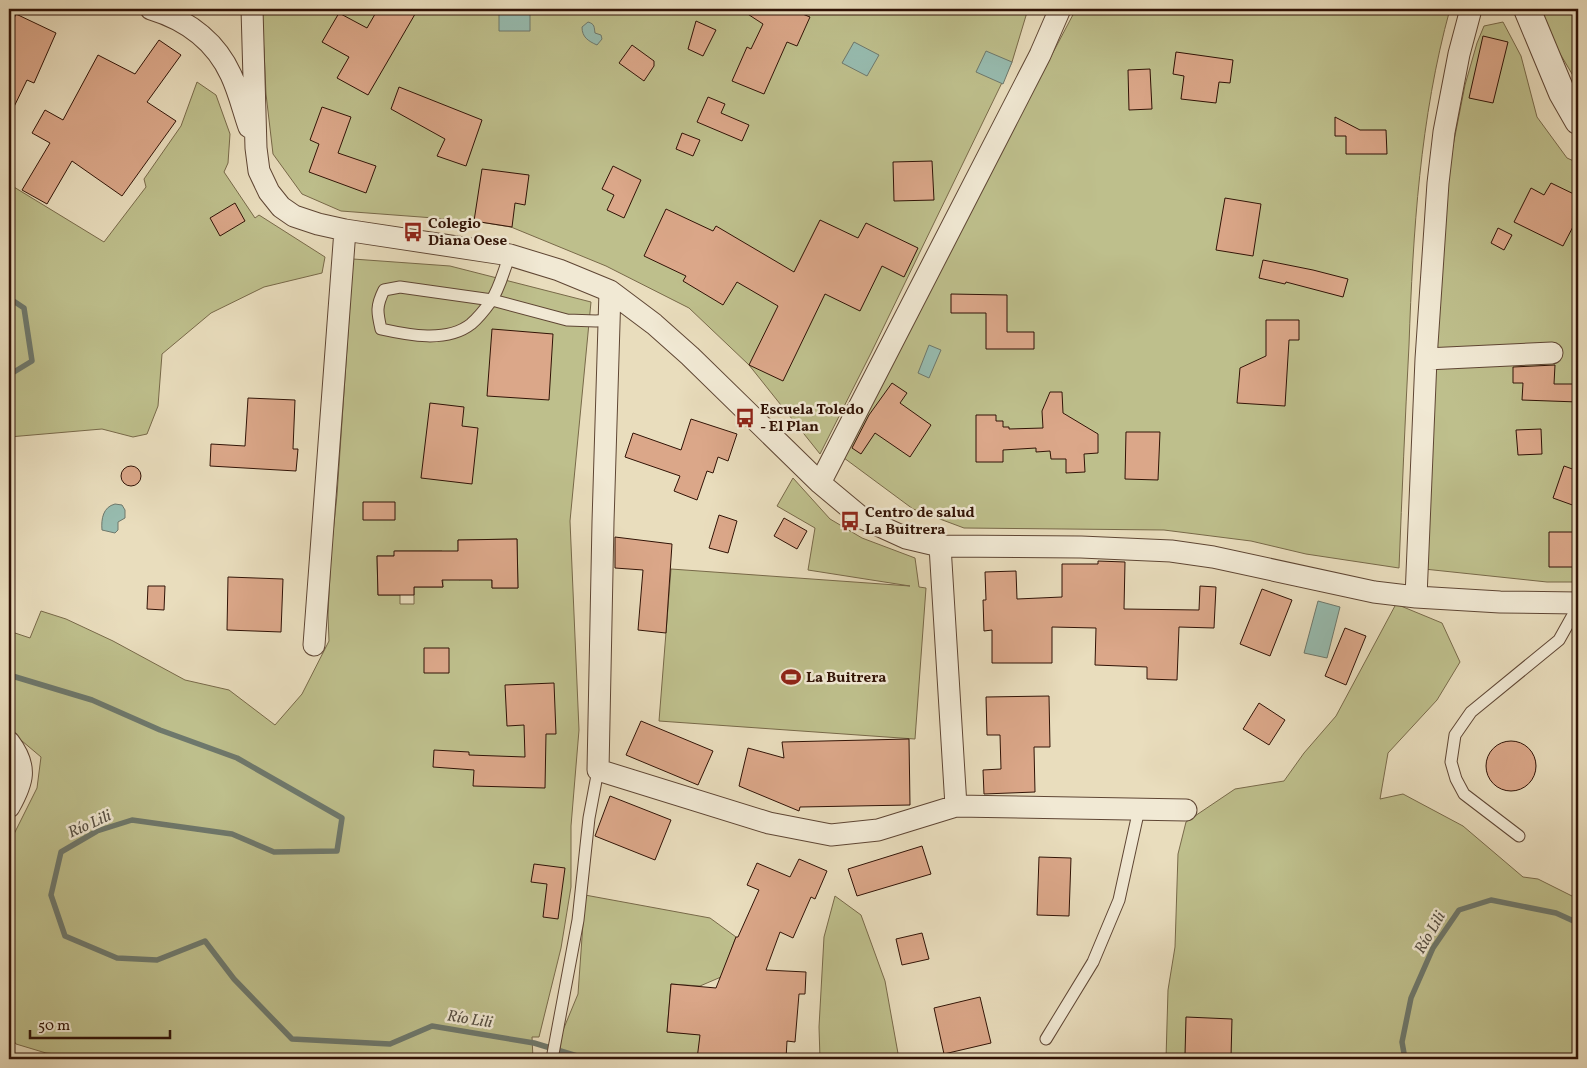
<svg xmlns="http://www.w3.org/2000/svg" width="1587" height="1068" viewBox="0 0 1587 1068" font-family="Vollkorn,serif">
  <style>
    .green { fill: #bebf8c; stroke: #786949; fill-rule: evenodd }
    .water { fill: #97bcb0; stroke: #6e786c }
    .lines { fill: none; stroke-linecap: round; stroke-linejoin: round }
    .stream { stroke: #6e786c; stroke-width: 5.5 }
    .building { fill: #dba789; stroke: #311306 }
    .service-casing { stroke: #5f4634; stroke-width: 13 }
    .minor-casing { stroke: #5f4634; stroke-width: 23 }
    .tertiary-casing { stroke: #5f4634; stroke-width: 28 }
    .service { stroke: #f1e9d4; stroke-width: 11 }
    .minor { stroke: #f1e9d4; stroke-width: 21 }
    .tertiary { stroke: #f1e9d4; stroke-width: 26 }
    .labels { text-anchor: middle; stroke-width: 5; stroke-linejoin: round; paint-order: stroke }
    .poi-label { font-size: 15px; font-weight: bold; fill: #311306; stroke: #f1e9d4; text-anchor: start }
    .water-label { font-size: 16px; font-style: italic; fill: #554e42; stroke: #f1e9d4 }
  </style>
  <rect width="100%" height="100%" fill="#e9ddbd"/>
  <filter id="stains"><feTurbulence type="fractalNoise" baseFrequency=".004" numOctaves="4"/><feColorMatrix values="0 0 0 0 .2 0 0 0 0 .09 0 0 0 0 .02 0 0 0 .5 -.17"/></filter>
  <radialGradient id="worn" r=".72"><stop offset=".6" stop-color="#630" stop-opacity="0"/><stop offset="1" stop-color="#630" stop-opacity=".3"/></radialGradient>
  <path class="green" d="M260,9H1028L1012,62L871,353L820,454L749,365L689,308L606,266L511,227L474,221L341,211L302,194L273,154L266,94L264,50Z
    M1076,9H1450C1420,118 1413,232 1409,345C1405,420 1402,494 1399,568L1306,554L1251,541L1164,530L964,528L913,509L840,455Z
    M1540,9H1578V84L1546,30Z
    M1503,22L1521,56L1537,117L1567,158L1578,163V582H1547L1424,569L1441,248L1450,161L1465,85L1477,43L1484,26Z
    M197,82L216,95L230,134L228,163L224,172L255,218L259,215L325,257L322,273L264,287L211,313L162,354L158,406L147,434L133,437L102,429L9,437V184L104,242L146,187L144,179L181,126Z
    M353,259L450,266L591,302L570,521L579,730L571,826V887L561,948L539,1037H532L533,1059H105L46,1053L16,1044L9,1034V844L37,788L41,757L9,730V631L30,638L41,611L66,619L113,641L185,680L229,690L275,725L302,694L329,641L328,615L331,552L337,495ZM517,539L518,588H492L491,566L459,580L458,540ZM395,551H442L443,587H414V604H400V595H378L377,556H394Z
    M793,478L830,519L862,538L915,558L919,587L926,588L915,739L659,721L671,569L910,586L808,570L815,528L777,506Z
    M1396,604L1442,623L1460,662L1437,700L1388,753L1380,799L1403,794L1463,826L1523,877L1538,879L1578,899V1059H1166L1168,990L1175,947L1178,854L1186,822L1235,789L1284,781L1304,753L1336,716Z
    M585,895L710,918L736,937L721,977L700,986L671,984L667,1032L746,1038L745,1059H560L561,1035L578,994Z
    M835,896L861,915L885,981L899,1059H820L819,1027L824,937Z"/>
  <path class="water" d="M499,14H530V31H499Z
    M588,22C595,24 594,27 595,33L601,35L602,39L597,45C588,41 582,37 582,27Z
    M854,42L879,55L867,76L842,63Z
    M986,51L1012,62L1003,84L976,72Z
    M929,345L941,350L929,378L918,373Z
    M115,504L122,505L125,510V518L118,522V530L115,533L102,530C101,519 103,507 115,504Z
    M1318,601L1340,607L1327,658L1304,653Z"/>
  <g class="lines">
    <path class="stream" d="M9,298L24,308L32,361L9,375
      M9,675L92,700L160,730L237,758L342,818L337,851L274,852L232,834L132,820L97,831L61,852L51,895L65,936L117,958L157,960L205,941L234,979L292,1039L390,1044L432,1026L534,1043L587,1059
      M1405,1059L1402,1042L1411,998L1433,948L1459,910L1491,900L1556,913L1578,923"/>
  </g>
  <path class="building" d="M378,9H418L368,95L337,78L349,57L322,42L339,13L367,28Z
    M740,9H790L810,17L797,46L787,42L764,94L732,81L747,47L751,49L763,24Z
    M16,14L56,33L34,83L27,80L9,117V29Z
    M696,21L716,30L703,56L688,49Z
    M1483,36L1508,42L1493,103L1469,98Z
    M159,40L181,55L147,102L176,121L122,196L72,161L47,204L22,190L50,143L32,133L45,110L63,120L98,55L135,74Z
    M632,45L654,61V66L644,81L619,63Z
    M1176,52L1233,60L1230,83L1219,82L1216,103L1181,99L1184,76L1173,74Z
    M1150,69L1152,109L1129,110L1128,70Z
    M399,87L482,120L466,166L437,156L445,139L391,109Z
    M708,97L725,104L721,113L749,125L742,141L697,122Z
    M322,107L351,117L338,153L376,166L366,193L309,172L319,144L310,140Z
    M1335,117L1360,130H1386L1387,154H1346V136H1335Z
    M682,133L700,140L693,156L676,149Z
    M932,161L934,200L894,201L893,162Z
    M613,166L641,180L624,218L607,210L614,195L602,189Z
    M482,169L529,175L525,205L515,203L512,227L474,221Z
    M1551,183L1578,196V217L1563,246L1514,222L1531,188L1544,195Z
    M1225,198L1261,204L1253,256L1216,250Z
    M235,203L245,221L220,236L210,218Z
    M666,209L713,231L716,226L794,272L820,220L858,238L866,223L918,248L904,277L882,266L860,311L825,294L783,381L749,365L778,306L737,282L723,305L683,281L686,276L644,256Z
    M1498,228L1512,235L1504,250L1491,243Z
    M1263,260L1313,270L1348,279L1343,297L1286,282L1285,284L1259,278Z
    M951,294L1007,295V332H1034V349H986V313H951Z
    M1266,320H1299V340H1289L1285,406L1237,403L1240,368L1266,356Z
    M492,329L553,334L549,400L487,396Z
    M1555,365L1554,384H1578V402L1522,400L1523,383H1513V367Z
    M892,383L907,393L900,403L931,425L910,457L875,433L861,454L852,448L869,415Z
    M1050,392H1062L1063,413L1098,434V453L1084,454L1085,472L1066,473V459H1051L1050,451L1036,452V448L1003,450V462H976V415H996V421H1003V427H1009V429L1043,428L1042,411Z
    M248,398L295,400L293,449H298L296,471L210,466L211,444L245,446Z
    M430,403L464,407L462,426L478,428L472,484L421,478Z
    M691,419L737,434L728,461L718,457L713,473L707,471L697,500L674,491L680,476L625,457L633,433L681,450Z
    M1541,429L1542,454L1518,455L1516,430Z
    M1126,432H1160L1158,480L1125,479Z
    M121 476a10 10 0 1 1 20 0a10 10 0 1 1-20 0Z
    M1564,466L1578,471V507L1553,498Z
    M363,502H395V520H363Z
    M719,515L737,521L728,553L709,548Z
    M784,518L807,531L797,549L774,536Z
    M1549,532H1575L1574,567H1549Z
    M615,537L672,544L666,633L638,630L643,570L615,568Z
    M517,539L518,588H492V580H442L443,587H414V595H378L377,556H394V551H458V540Z
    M1098,561L1125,562L1124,609L1199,610L1200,586L1216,587L1214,628L1179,627L1177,680L1147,679V667L1095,665L1096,628L1052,627V663H992V630L984,631L983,600H986L985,572L1016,571L1017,599L1062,597V564H1098Z
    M228,577L283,579L281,632L227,630Z
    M148,586H165L164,610L147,609Z
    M1262,589L1292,600L1270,656L1240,644Z
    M1345,628L1366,636L1346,685L1325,676Z
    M424,648H449V673H424Z
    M554,683L556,734H546L545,788L473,786L474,770L433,767L434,750L469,752V755L525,757L524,725L507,726L505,685Z
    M1049,696L1050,747H1034L1035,792L984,794L983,770L1001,769L1000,735H987L986,697Z
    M1259,703L1285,720L1269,745L1243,729Z
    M641,721L713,751L698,785L626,755Z
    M909,739L910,805L800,807L799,811L739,786L748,748L784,758L782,742Z
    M1486 766a25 25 0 1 1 50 0a25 25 0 1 1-50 0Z
    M610,796L671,820L655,860L595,836Z
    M922,846L931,874L857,896L848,869Z
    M1039,857L1071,858L1069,916L1037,915Z
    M799,859L827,871L815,899L811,897L793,938L780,932L766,970L806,972L805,994H799L795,1042L787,1041L786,1059H697L700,1035L667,1032L671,984L716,988L736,937H738L759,890L747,885L757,863L790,877Z
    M534,864L565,868L558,919L543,917L547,884L531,882Z
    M922,933L929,959L902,965L896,939Z
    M980,997L991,1043L944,1054L934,1008Z
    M1186,1017L1232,1019L1231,1057L1185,1055Z"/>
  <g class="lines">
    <defs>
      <path id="service" d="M510,255C504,269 500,288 491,301C486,308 478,318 471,324C447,343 408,335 381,329C377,312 376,306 384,290L400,287L492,300L567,320L596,321L609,320
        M1519,836L1464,794L1456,779L1451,762L1455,735L1471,712L1559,640L1578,606
        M1046,1039L1093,962L1119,900L1139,809
        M552,1059L578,920L589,818L598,770"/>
      <path id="minor" d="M151,9C187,20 215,40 231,75C239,92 243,110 249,127
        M252,9L256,148L259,171L269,192L281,207L294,216L318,224L345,230L510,255L559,270L610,291L654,324L690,356L820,483L862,518L906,538L940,546L1081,547L1171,551L1213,557L1374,592L1416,597L1500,602L1578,603
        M610,291L603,522L598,770L769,823L831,835L878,830L956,806L1186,810
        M1426,359L1552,353
        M820,483L1040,55L1060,9
        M940,546L956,806
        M1416,597L1426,359L1438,183L1444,132L1459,54L1471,9
        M314,645L345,230
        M9,742C28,767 23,782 9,807"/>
      <path id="tertiary" d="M1527,9L1562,93L1578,121"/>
    </defs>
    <use href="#service" class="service-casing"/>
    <use href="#minor" class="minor-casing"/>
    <use href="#tertiary" class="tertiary-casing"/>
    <use href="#service" class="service"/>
    <use href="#minor" class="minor"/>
    <use href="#tertiary" class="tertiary"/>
  </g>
  <defs>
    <symbol id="bus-bare" viewBox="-9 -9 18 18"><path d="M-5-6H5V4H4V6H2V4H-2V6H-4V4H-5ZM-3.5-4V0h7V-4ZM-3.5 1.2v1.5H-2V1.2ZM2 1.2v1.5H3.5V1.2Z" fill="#8f2418" stroke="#f1e9d4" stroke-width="2.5" paint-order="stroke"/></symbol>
    <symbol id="stadium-bare" viewBox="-9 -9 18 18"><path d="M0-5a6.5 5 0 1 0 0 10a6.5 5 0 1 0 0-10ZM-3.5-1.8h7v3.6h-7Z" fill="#8f2418" stroke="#f1e9d4" stroke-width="2.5" paint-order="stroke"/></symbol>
  </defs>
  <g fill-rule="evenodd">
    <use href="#bus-bare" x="399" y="218" width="28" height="28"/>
    <use href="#bus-bare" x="731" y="404" width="28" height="28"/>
    <use href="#bus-bare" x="836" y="507" width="28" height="28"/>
    <use href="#stadium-bare" x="777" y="663" width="28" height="28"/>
  </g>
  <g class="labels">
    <g class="poi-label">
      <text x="428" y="228">Colegio<tspan x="428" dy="17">Diana Oese</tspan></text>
      <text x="760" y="414">Escuela Toledo<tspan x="760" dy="17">- El Plan</tspan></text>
      <text x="865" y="517">Centro de salud<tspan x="865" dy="17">La Buitrera</tspan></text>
      <text x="806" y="682">La Buitrera</text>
    </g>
    <g class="water-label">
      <text transform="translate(89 823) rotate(-24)" y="6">Río Lili</text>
      <text transform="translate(1429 932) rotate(-60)" y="6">Río Lili</text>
      <text transform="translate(470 1018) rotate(9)" y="6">Río Lili</text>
    </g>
  </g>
  <rect width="1587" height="1068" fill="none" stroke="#e9ddbd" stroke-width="30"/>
  <rect x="10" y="10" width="1567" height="1048" fill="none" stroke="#311306" stroke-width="2.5"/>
  <rect x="15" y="15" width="1557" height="1038" fill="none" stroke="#311306"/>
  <path d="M30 1030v8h140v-8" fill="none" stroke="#311306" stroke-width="2.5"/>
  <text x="38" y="1030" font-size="15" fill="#311306" stroke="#f1e9d4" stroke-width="4" paint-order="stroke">50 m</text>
  <rect width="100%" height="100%" filter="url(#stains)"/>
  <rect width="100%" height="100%" fill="url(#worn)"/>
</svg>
